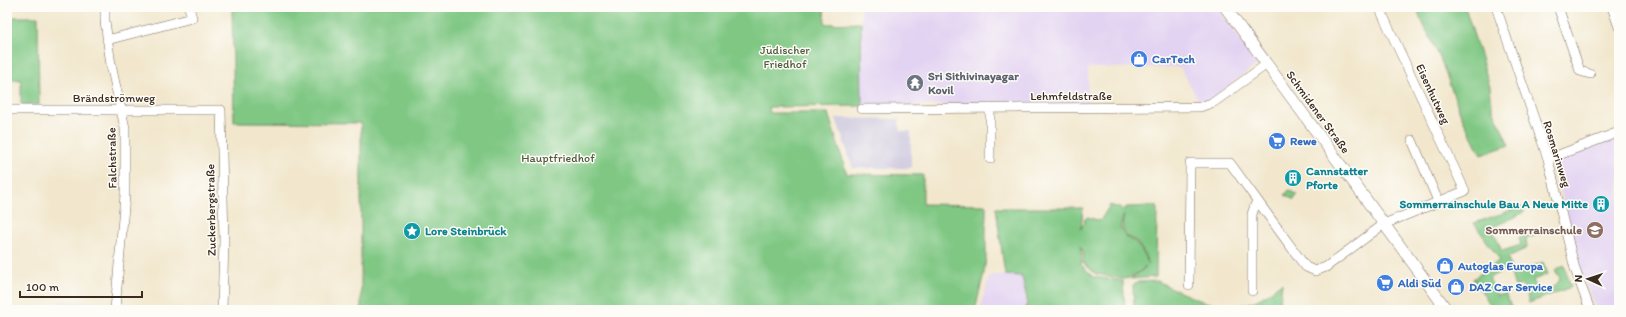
<svg xmlns="http://www.w3.org/2000/svg" width="1626" height="317" viewBox="0 0 1626 317" font-family="Itim,sans-serif">
  <style>
    .built { fill: #e3d3f2 }
    .industrial { fill: #c6c0da }
    .green { fill: #7fc783; stroke: #5d7850; fill-rule: evenodd }
    .lines { fill: none; stroke-linecap: round; stroke-linejoin: round }
    .minor-casing { stroke: #7b6c5b; stroke-width: 10 }
    .major-casing { stroke: #7b6c5b; stroke-width: 12 }
    .minor { stroke: #fff; stroke-width: 9 }
    .major { stroke: #fff; stroke-width: 11 }
    .labels { text-anchor: middle; stroke-width: 3; stroke-linejoin: round; paint-order: stroke }
    .park-label { font-size: 12px; fill: #4f593c; stroke: #fdfcf7 }
    .shop-label { font-size: 12px; font-weight: bold; fill: #366cbe; stroke: #fdfcf7; text-anchor: start }
    .worship-label { font-size: 12px; font-weight: bold; fill: #5b616d; stroke: #fdfcf7; text-anchor: start }
    .street-label { font-size: 12px; fill: #3b2a1e; stroke: #fdfcf7 }
    .culture-label { font-size: 12px; font-weight: bold; fill: #0d838f; stroke: #fdfcf7; text-anchor: start }
    .education-label { font-size: 12px; font-weight: bold; fill: #785e54; stroke: #fdfcf7; text-anchor: end }
  </style>
  <rect width="100%" height="100%" fill="#fdfcf7"/>
  <filter id="ink" filterUnits="userSpaceOnUse"><feTurbulence type="fractalNoise" baseFrequency=".025" numOctaves="2"/><feDisplacementMap in="SourceGraphic" scale="8" xChannelSelector="R" yChannelSelector="G"/><feConvolveMatrix kernelMatrix="1 2 1 2 8 2 1 2 1" color-interpolation-filters="sRGB"/></filter>
  <filter id="wash" filterUnits="userSpaceOnUse"><feTurbulence type="fractalNoise" baseFrequency=".012" numOctaves="4" result="noise"/><feDisplacementMap in="SourceGraphic" scale="16" xChannelSelector="R" yChannelSelector="G"/><feGaussianBlur stdDeviation="0.9" result="paint"/><feColorMatrix in="noise" values="0 0 0 0 0 0 0 0 0 0 0 0 0 0 0 0 0 1.4 0 .05"/><feComposite in="paint" operator="in"/></filter>
  <g filter="url(#wash)">
    <rect width="100%" height="100%" fill="#f2e7cd"/>
    <path class="built" d="M861,7H1217L1258,64L1212,98L1200,103L1180,67L1088,68V103L862,106Z
      M1619,137V310H1596L1579,267L1554,162Z
      M990,275L1022,276L1025,288L1026,310H979Z
      M60,301L109,304L108,310H61Z"/>
    <path class="industrial" d="M836,118L899,119L900,131H911V168H853Z"/>
    <path class="green" d="M232,7H824L825,24L861,23L862,106L769,107L770,113H828L847,174L923,175V204L986,205V258L984,273L975,310H361V123L234,122Z
      M1415,7H1465L1490,87L1492,107L1509,145L1481,155L1461,115L1440,58Z
      M7,17H38L39,105L21,104V80H7Z
      M1289,190L1297,195L1294,200L1285,195Z
      M1110,205L1125,210L1126,207L1157,206L1156,277L1131,279L1147,266L1130,278L1123,279L1096,274L1083,263L1084,253L1080,246L1082,254L1081,265L1094,277L1123,281L1125,310H1026L1027,299L1022,276L1005,275L996,208H1083L1081,229L1085,219L1088,217L1100,221ZM1124,214L1122,227L1126,236L1136,241L1143,251L1149,265L1142,251L1135,242L1125,236L1120,227Z
      M1521,207L1525,211L1515,217L1495,226L1494,233L1502,251L1521,245L1519,238L1543,230L1545,232L1526,239L1527,248L1508,257L1512,274L1543,262L1548,274L1533,280L1538,292L1553,287L1559,281L1560,278L1555,270L1564,265L1571,287L1529,303L1525,289L1521,285L1515,287L1509,267L1489,278L1497,296L1505,293L1511,307L1515,310H1494L1473,279L1500,260L1474,223Z
      M1157,281C1189,296 1224,317 1259,299C1267,295 1274,288 1282,283L1279,310H1134L1133,285L1138,282Z"/>
  </g>
  <g filter="url(#ink)">
    <g class="lines">
      <defs>
        <path id="minor" d="M105,7V21L111,65L125,128V195L115,310
          M1496,7L1548,159L1575,269L1590,310
          M1558,7L1580,71L1590,74
          M1612,7L1619,27
          M107,40L192,18L189,7
          M862,109L1200,107L1214,102L1267,64
          M7,110H221L224,241L222,310
          M1412,140L1438,201
          M990,159V108
          M1548,159L1619,132
          M1189,285L1190,163H1230L1302,262L1306,267L1315,271L1326,267L1384,224L1465,191L1379,7
          M1252,291V214L1257,200"/>
        <path id="major" d="M1225,7L1447,310"/>
      </defs>
      <use href="#minor" class="minor-casing"/>
      <use href="#major" class="major-casing"/>
      <use href="#minor" class="minor"/>
      <use href="#major" class="major"/>
    </g>
  </g>
  <defs>
    <symbol id="shop-disc" viewBox="-11 -11 22 22"><circle r="9.5" fill="#3f7fe0" stroke="#fdfcf7"/><path d="M-5-2.5h2.3a2.7 3.5 0 0 1 5.4 0H5L5.5 6h-11ZM-1.5-2.5h3a1.5 2.3 0 0 0-3 0Z" fill="#fff"/></symbol>
    <symbol id="temple-disc" viewBox="-11 -11 22 22"><circle r="9.5" fill="#6b7280" stroke="#fdfcf7"/><path d="M0-6L5-2H3V0L6.5 2.5H4V6H1.5V3h-3V6H-4V2.5H-6.5L-3 0V-2H-5Z" fill="#fff"/></symbol>
    <symbol id="supermarket-disc" viewBox="-11 -11 22 22"><circle r="9.5" fill="#3f7fe0" stroke="#fdfcf7"/><path d="M-6-5.5h2.5l.6 2H6L4.5 2H-2.5L-4.4-4H-6ZM-1.5 3.2a1.3 1.3 0 1 0 .1 0ZM3 3.2a1.3 1.3 0 1 0 .1 0Z" fill="#fff"/></symbol>
    <symbol id="building-disc" viewBox="-11 -11 22 22"><circle r="9.5" fill="#0f9aa8" stroke="#fdfcf7"/><path d="M-4-6H4V6H1V3H-1V6H-4ZM-2.5-4.3h1.7v1.8h-1.7ZM.8-4.3h1.7v1.8H.8ZM-2.5-1h1.7V.8h-1.7ZM.8-1h1.7V.8H.8Z" fill="#fff"/></symbol>
    <symbol id="school-disc" viewBox="-11 -11 22 22"><circle r="9.5" fill="#8d6e63" stroke="#fdfcf7"/><path d="M0-5L7-2L0 1L-7-2ZM-4 1L0 2.5L4 1V4Q0 6-4 4Z" fill="#fff"/></symbol>
    <symbol id="sight-disc" viewBox="-11 -11 22 22"><circle r="9.5" fill="#0f9aa8" stroke="#fdfcf7"/><path d="M0-6L1.8-2.2L6-1.7L2.9 1.2L3.7 5.4L0 3.3L-3.7 5.4L-2.9 1.2L-6-1.7L-1.8-2.2Z" fill="#fff"/></symbol>
  </defs>
  <g fill-rule="evenodd">
    <use href="#shop-disc" x="1129" y="49" width="20" height="20"/>
    <use href="#temple-disc" x="905" y="73" width="20" height="20"/>
    <use href="#supermarket-disc" x="1267" y="131" width="20" height="20"/>
    <use href="#building-disc" x="1283" y="168" width="20" height="20"/>
    <use href="#building-disc" x="1591" y="194" width="20" height="20"/>
    <use href="#school-disc" x="1585" y="220" width="20" height="20"/>
    <use href="#sight-disc" x="402" y="221" width="20" height="20"/>
    <use href="#shop-disc" x="1435" y="256" width="20" height="20"/>
    <use href="#supermarket-disc" x="1375" y="273" width="20" height="20"/>
    <use href="#shop-disc" x="1446" y="277" width="20" height="20"/>
  </g>
  <g class="labels">
    <g class="park-label">
      <text x="785" y="54">Jüdischer<tspan x="785" dy="14">Friedhof</tspan></text>
      <text x="558" y="162">Hauptfriedhof</text>
    </g>
    <g class="shop-label">
      <text x="1152" y="63">CarTech</text>
      <text x="1290" y="145">Rewe</text>
      <text x="1458" y="270">Autoglas Europa</text>
      <text x="1398" y="287">Aldi Süd</text>
      <text x="1469" y="291">DAZ Car Service</text>
    </g>
    <g class="worship-label">
      <text x="928" y="80">Sri Sithivinayagar<tspan x="928" dy="14">Kovil</tspan></text>
    </g>
    <g class="street-label">
      <text transform="translate(1433 94) rotate(65)" y="4">Eisenhutweg</text>
      <text x="1071" y="100">Lehmfeldstraße</text>
      <text x="114" y="102">Brändströmweg</text>
      <text transform="translate(1318 112) rotate(54)" y="4">Schmidener Straße</text>
      <text transform="translate(1557 154) rotate(73)" y="4">Rosmarinweg</text>
      <text transform="translate(112 158) rotate(-91)" y="4">Falchstraße</text>
      <text transform="translate(211 210) rotate(-91)" y="4">Zuckerbergstraße</text>
    </g>
    <g class="culture-label">
      <text x="1306" y="175">Cannstatter<tspan x="1306" dy="14">Pforte</tspan></text>
      <text x="1588" y="208" text-anchor="end">Sommerrainschule Bau A Neue Mitte</text>
      <text x="425" y="235">Lore Steinbrück</text>
    </g>
    <g class="education-label">
      <text x="1582" y="234">Sommerrainschule</text>
    </g>
  </g>
  <rect width="1626" height="317" fill="none" stroke="#fdfcf7" stroke-width="24"/>
  <g transform="translate(1588 279) rotate(273)" stroke="#fdfcf7" stroke-width="3" paint-order="stroke">
  <path d="M0-3L7 15L0 10L-7 15Z" fill="#3b2a1e"/>
  <text y="-6" font-size="11" font-weight="bold" text-anchor="middle" fill="#3b2a1e">N</text>
  </g>
  <path d="M20 291v6h122v-6" fill="none" stroke="#3b2a1e" stroke-width="2"/>
  <text x="26" y="291" font-size="12" fill="#3b2a1e" stroke="#fdfcf7" stroke-width="3" paint-order="stroke">100 m</text>
</svg>
